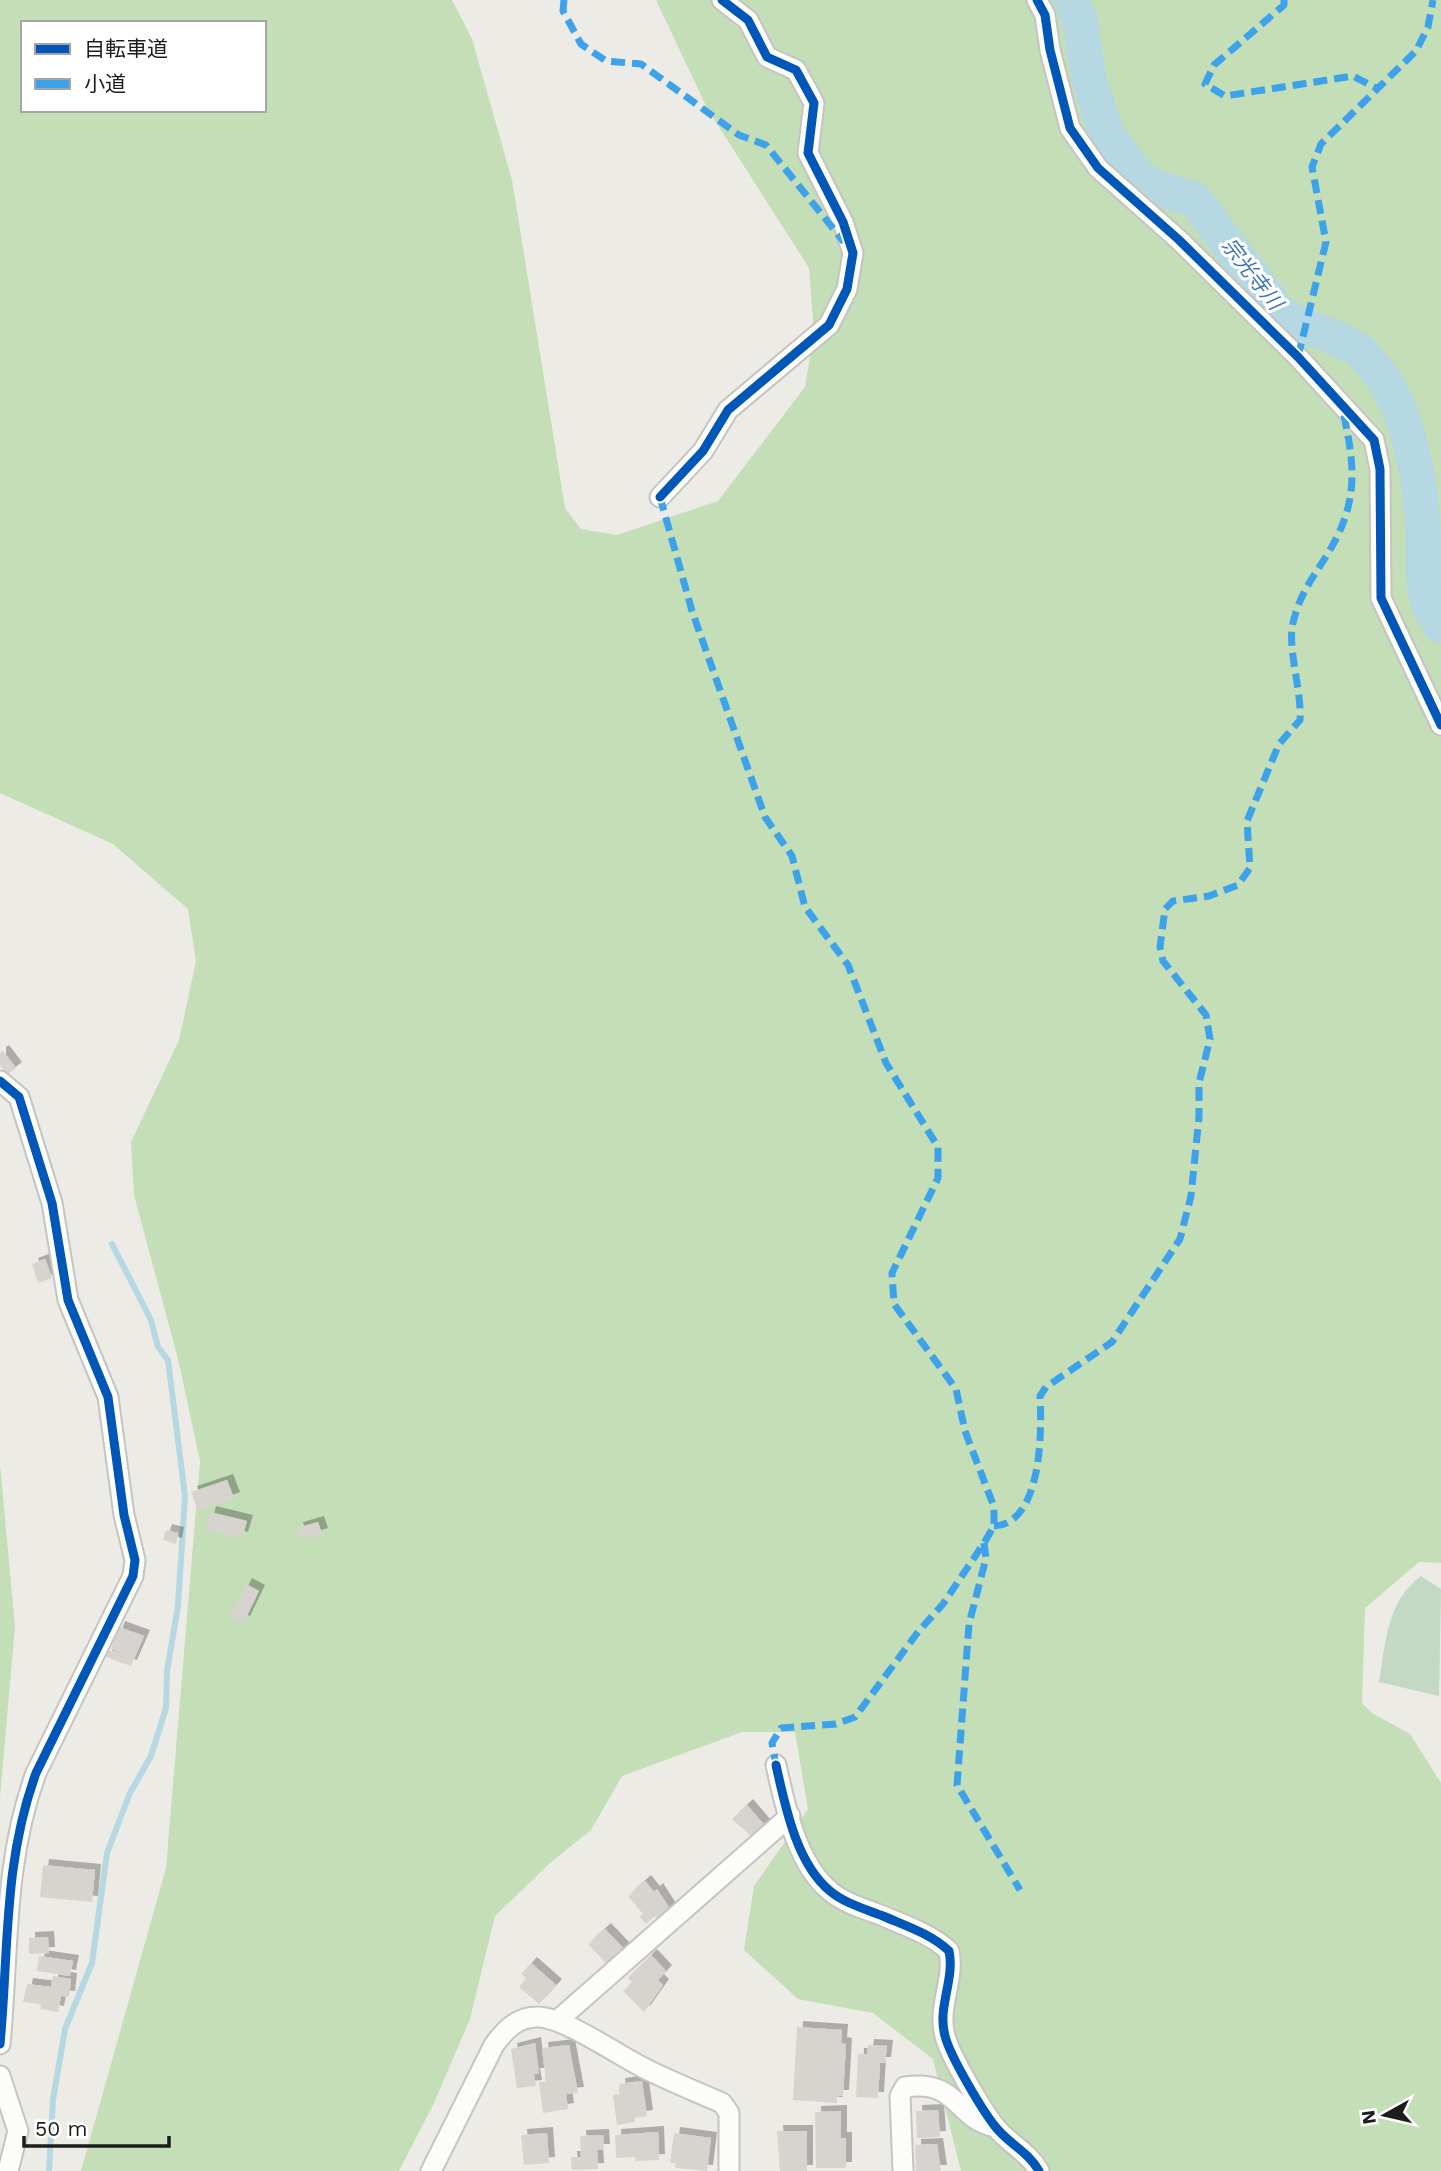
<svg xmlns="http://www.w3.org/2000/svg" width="1441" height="2171" viewBox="0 0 1441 2171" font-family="'Work Sans','Noto Sans JP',sans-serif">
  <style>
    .forest { fill: #c4deb8; fill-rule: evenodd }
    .cemetery { fill: #c3d9c4 }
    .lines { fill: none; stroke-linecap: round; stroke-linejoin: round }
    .stream { stroke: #b5d8e3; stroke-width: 6 }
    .river { stroke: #b5d8e3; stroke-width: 35 }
    .building { fill: #d7d4d0; filter: url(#shadow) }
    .minor-casing { stroke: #c4c4c2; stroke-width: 23 }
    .minor { stroke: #fcfcfb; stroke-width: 19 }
    .quiet { stroke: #3da2ea; stroke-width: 7; stroke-dasharray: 14 7; stroke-linecap: butt }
    .cycleway-casing { stroke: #fff; stroke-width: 13 }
    .cycleway { stroke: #0057b8; stroke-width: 9 }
    .labels { text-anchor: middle; stroke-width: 6; stroke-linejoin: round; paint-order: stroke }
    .water-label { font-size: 21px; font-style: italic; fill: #4076b6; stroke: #fff }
  </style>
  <defs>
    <filter id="shadow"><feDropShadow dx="6" dy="-6" stdDeviation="0" flood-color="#0004"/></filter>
  </defs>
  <rect width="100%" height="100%" fill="#ecebe6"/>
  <path class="forest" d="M0,0H452L472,39L512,180L565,508L581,529L617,535L718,501L805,387L814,332L809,268L707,108L656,0H1441V1563L1419,1562L1365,1608L1362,1703L1372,1713L1410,1734L1441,1783V2171H961L933,2059L873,2013L798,1999L744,1950L754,1886L808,1809L795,1732H742L622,1776L591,1830L550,1863L495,1916L470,2019L434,2103L399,2171H81L166,1868L200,1461L178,1359L134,1195L131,1142L179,1040L196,961L188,909L113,844L0,793ZM23,23H264V110H23Z
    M0,1464L15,1627L0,1797Z"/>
  <path class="cemetery" d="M1421,1576L1441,1589L1439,1696L1379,1682C1386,1643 1386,1602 1421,1576Z"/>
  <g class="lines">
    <path class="stream" d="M49,2171L53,2100L65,2029L92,1963L107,1853L130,1793L151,1756L166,1708L167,1671L178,1606L185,1496L168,1360L158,1347L151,1320L112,1244"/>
    <path class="river" d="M1071,0L1080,21L1089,80L1106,132L1133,171L1154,187L1195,200L1281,314C1306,331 1340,334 1363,354C1406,394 1420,472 1423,529C1425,566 1417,595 1441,626"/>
  </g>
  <path class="building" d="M3,1051L16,1068L7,1075L0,1065V1053Z
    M45,1259L52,1278L38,1283L32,1264Z
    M227,1480L234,1498L198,1511L191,1492Z
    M210,1512L247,1521L242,1538L206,1529Z
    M318,1522L322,1534L301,1540L297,1528Z
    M166,1530L178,1533L176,1544L163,1540Z
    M246,1584L259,1591L244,1622L230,1616Z
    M119,1627L144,1636L131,1666L106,1657L108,1650L122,1654L111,1649Z
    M747,1805L765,1826L752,1837L732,1819Z
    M43,1865L95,1870L92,1902L40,1897Z
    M645,1881L654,1892L657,1889L670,1909L658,1920L655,1916L646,1924L639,1916L643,1914L628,1896Z
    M605,1929L624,1949L607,1964L588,1944Z
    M48,1937L49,1953L29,1954V1938Z
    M651,1955L666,1971L658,1980L663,1985L644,2012L623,1991L632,1982L628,1978Z
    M39,1956L73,1961L70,1976L37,1971Z
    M531,1963L556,1985L539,2004L519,1987L526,1978L521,1974Z
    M53,1976L71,1979L69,1997L61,1996L58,2012L40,2009L41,2004L23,2002L27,1984L51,1987Z
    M797,2027L842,2030L841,2043L846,2044L843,2096H837V2103L793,2100Z
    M535,2043L539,2074H534L536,2086L517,2088L511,2049Z
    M569,2045L578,2093L566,2094L568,2109L543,2113L539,2082H546L542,2048Z
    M868,2045L887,2046L885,2063H880L878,2098L856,2097L858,2054H867Z
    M642,2081L647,2116L635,2118V2122L617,2125L613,2095L620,2094L619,2084Z
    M938,2110L940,2137L917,2138L916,2111Z
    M841,2111V2138H846V2168H816L815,2112Z
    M777,2131H807V2171H780Z
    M658,2132L659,2160L635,2161V2157L616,2158L615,2135Z
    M547,2133L549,2163L524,2165L521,2135Z
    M674,2133L711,2138L707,2171L675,2168L676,2163H670Z
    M603,2135L604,2150H597L598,2169L572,2170L571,2157H581L580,2136Z
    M937,2144L941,2171H916L915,2145Z"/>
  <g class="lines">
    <defs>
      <path id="minor" d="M1037,0L1045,15L1050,50L1070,128L1098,168L1178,239L1298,357L1374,440L1380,469L1381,598L1441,725
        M660,497L703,451L728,410L829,325L847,289L853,253L843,222L808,153L814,103L796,70L767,57L748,20L722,0
        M0,1081L19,1097L52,1203L68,1300L108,1397L124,1515L135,1560L133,1576L36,1773C3,1864 9,1949 0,2044
        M776,1765C785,1805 796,1863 830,1891C844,1903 865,1909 883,1916C906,1926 931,1934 949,1951C955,1980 937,2007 945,2036C950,2056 981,2108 994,2125C1007,2143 1028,2151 1039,2171
        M557,2021L790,1816
        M0,2076L18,2131L8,2171
        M431,2171L494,2045C505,2030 517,2017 537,2017C563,2016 622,2058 648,2070C672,2082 697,2092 722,2103L729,2113V2171
        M903,2171L900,2096L905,2087C959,2079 955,2119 995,2127"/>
    </defs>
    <use href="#minor" class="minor-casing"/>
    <use href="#minor" class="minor"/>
    <path class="quiet" d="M564,0L563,11L581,44L606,61L641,64L739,135L766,145L844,242
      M1284,0V5L1214,65L1205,84L1225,96L1353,76L1376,88
      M1298,357L1326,242L1312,167L1321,144L1416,51L1428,27L1433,0
      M660,497L692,611L765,817L792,856L805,907L848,965L886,1063L938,1147V1178L892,1273L894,1304L956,1389L965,1431L994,1507V1526L984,1543L943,1604L918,1632L855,1717L836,1724L781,1728L772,1743L776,1765
      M994,1526C1042,1524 1042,1431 1040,1396L1046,1387L1112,1342L1180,1239L1191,1196L1199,1117V1083L1210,1039L1206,1015L1163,961L1160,947L1165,909L1173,901L1209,896L1238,885L1250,868L1247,821L1279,744L1300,720C1302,691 1287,648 1293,623C1301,587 1321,569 1337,537C1359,492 1353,458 1343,411
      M984,1543L986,1558L969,1624L957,1785L1020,1890"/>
    <defs>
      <path id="cycleway" d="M1037,0L1045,15L1050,50L1070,128L1098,168L1178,239L1298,357L1374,440L1380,469L1381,598L1441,725
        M660,497L703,451L728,410L829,325L847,289L853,253L843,222L808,153L814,103L796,70L767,57L748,20L722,0
        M0,1081L19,1097L52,1203L68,1300L108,1397L124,1515L135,1560L133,1576L36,1773C3,1864 9,1949 0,2044
        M776,1765C785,1805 796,1863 830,1891C844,1903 865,1909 883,1916C906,1926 931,1934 949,1951C955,1980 937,2007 945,2036C950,2056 981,2108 994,2125C1007,2143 1028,2151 1039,2171"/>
    </defs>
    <use href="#cycleway" class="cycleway-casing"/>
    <use href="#cycleway" class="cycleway"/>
  </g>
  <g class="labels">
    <g class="water-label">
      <text transform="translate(1252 274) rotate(52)" y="7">宗光寺川</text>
    </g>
  </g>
  <rect x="21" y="21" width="245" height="91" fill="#ffffff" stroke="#a5a5a5" stroke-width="2"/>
  <rect x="35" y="44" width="35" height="10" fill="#0057b8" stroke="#a5a5a5" stroke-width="2"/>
  <text x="84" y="56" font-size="21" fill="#1d1d1d">自転車道</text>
  <rect x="35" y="79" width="35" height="10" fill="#3da2ea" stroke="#a5a5a5" stroke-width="2"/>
  <text x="84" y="91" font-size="21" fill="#1d1d1d">小道</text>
  <g transform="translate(1385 2115) rotate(262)" stroke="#ffffff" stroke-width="5" paint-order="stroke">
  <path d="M0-5L12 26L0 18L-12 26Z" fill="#1d1d1d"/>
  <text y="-10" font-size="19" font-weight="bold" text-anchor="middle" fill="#1d1d1d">N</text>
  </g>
  <path d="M24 2136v10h145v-10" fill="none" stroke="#1d1d1d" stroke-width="3.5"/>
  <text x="35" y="2136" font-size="21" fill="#1d1d1d" stroke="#ffffff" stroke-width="5" paint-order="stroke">50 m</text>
</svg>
